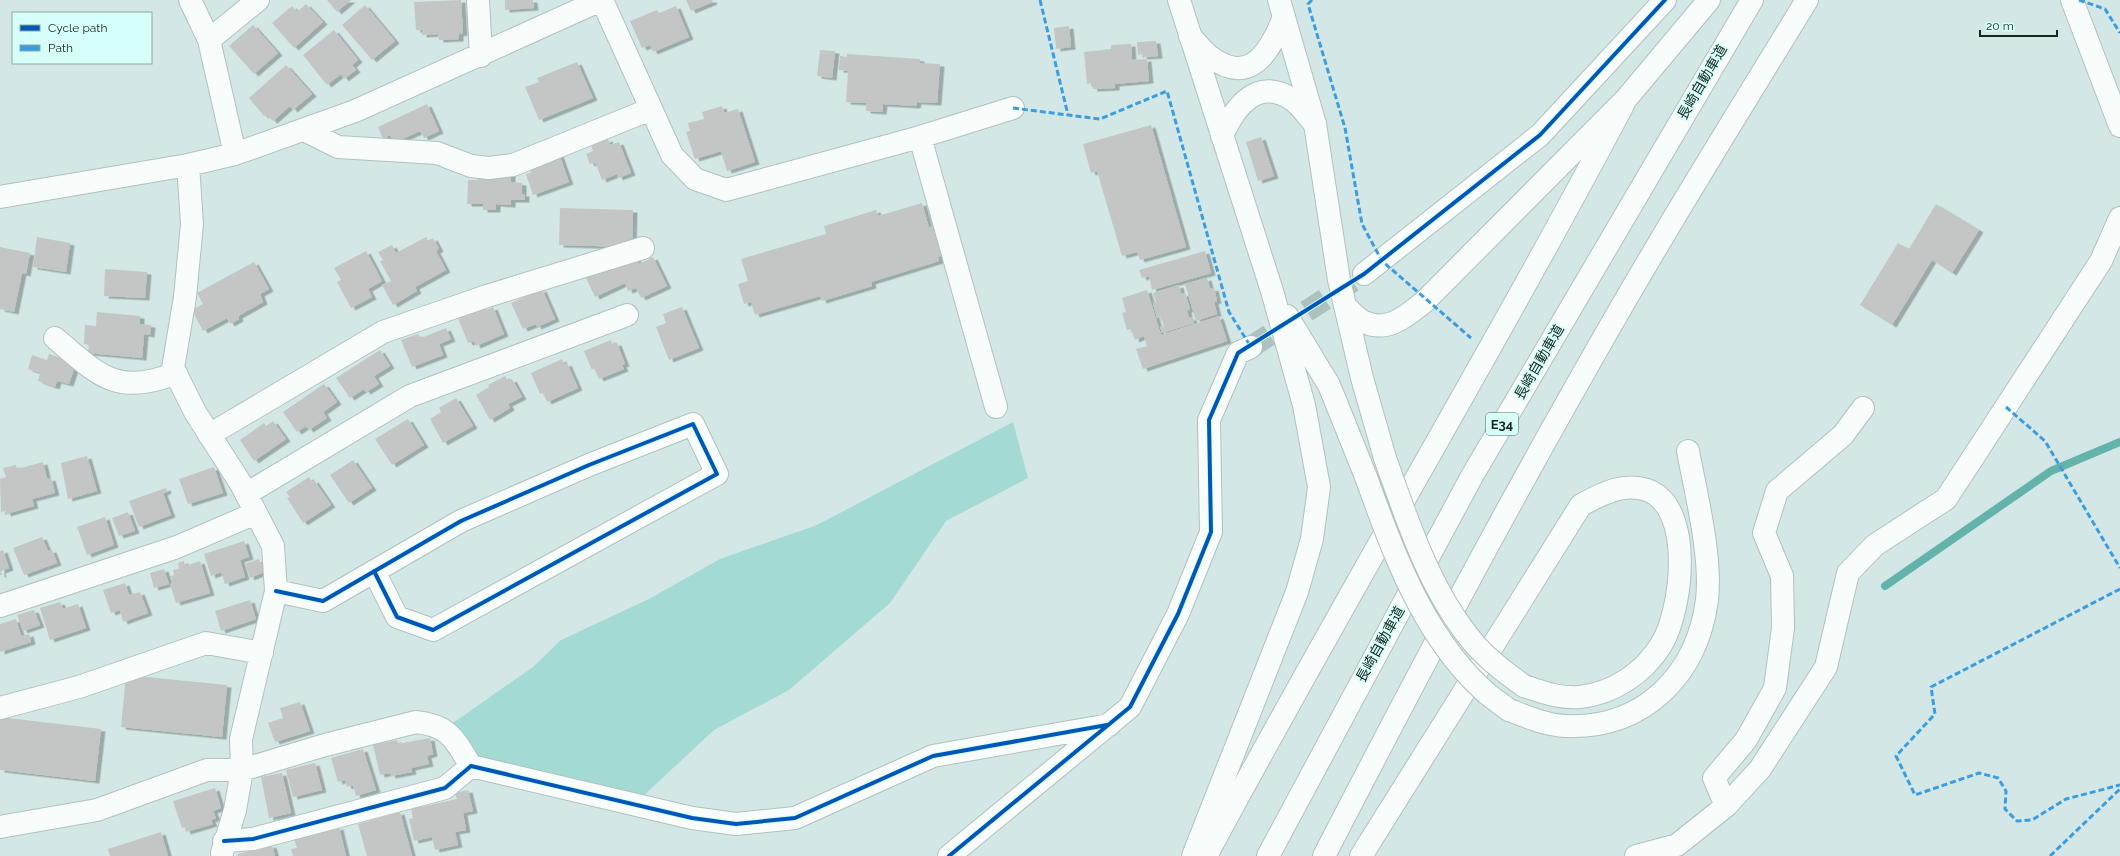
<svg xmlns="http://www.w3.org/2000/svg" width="2120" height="856" viewBox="0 0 2120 856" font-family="Raleway,'Noto Sans JP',sans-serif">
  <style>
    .green { fill: #a3dad4 }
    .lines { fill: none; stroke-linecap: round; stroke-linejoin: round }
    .stream { stroke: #64b3ab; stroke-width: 8 }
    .building { fill: #c3c6c4; filter: url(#shadow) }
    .minor-tunnel { stroke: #adc1bf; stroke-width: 22; stroke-dasharray: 22 11; stroke-linecap: butt }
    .minor-casing { stroke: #b0c1bf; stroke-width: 24 }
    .highway-casing { stroke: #b0c1bf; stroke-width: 24 }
    .minor { stroke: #f8fcfb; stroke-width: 22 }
    .highway { stroke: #f8fcfb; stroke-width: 22 }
    .highway-bridge-casing { stroke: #b0c1bf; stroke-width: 24; stroke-linecap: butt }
    .highway-bridge { stroke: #f8fcfb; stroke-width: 22 }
    .quiet { stroke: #3b9ce0; stroke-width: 3; stroke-dasharray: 6 3; stroke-linecap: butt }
    .cycleway-casing { stroke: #d7fff9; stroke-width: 6 }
    .cycleway { stroke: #0057b8; stroke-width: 4 }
    .labels { text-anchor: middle; stroke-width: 3.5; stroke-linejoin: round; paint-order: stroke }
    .shield { fill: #d7fff9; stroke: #516663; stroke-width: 1 }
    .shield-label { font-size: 13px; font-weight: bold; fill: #172523 }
    .street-label { font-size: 14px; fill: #172523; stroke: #d7fff9 }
  </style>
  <defs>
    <filter id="shadow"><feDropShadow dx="4.5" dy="2.5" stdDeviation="0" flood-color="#0004"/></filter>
  </defs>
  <rect width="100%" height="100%" fill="#d3e8e6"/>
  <path class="green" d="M1013,422L1028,478L946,521L890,603L789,690L714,730L642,797L490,771L450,725L533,667L561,640L649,599L720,559L817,525Z"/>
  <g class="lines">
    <path class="stream" d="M1885,586L2051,471L2120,442"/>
  </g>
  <path class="building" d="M327,0H351L337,12Z
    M461,0L463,33L459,34V39L439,40L438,34L422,35V30H416L414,2Z
    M505,0H533L534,8L505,10Z
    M686,0H712L713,2L691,11Z
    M306,4L323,22L294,48L272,23L292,6L297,12Z
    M365,5L395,41L372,60L342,25Z
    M676,6L689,37L653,52L650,45L642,48L630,21L657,10L659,13Z
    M253,25L278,53L254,74L229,46Z
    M1069,26L1071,47L1056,49L1054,28Z
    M334,30L358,60L352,65L356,70L344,79L341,74L327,85L303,55Z
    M1156,41L1158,56L1143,57L1142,54L1138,55L1137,42Z
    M1131,44L1132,60L1147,59L1149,81L1115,84V88L1093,89L1092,83L1087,84L1084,52L1111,49V45Z
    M820,50L835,51L832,78L817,76Z
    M847,54L920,59V63L940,64L937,103L917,102L916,106L883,104L882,112L866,111V103L846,102L848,71L839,70L840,56L847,57Z
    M577,62L593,98L539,120L525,87L539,82L537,78Z
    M286,65L312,94L293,110L290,106L273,121L266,114L264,116L249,98Z
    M427,104L439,131L424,138L420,131L398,141L396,137L392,138L390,135L383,139L378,127Z
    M722,106L724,113L738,109L755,162L727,171L721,151L695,159L686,132L690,131L688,123L704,119L702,112Z
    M1151,125L1186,247L1140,260L1137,252L1122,256L1097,171L1091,173L1083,144Z
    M1261,137L1274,176L1258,181L1246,142Z
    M608,139L610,145L619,142L631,173L618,178L617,174L602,180L595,162L590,164L586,154L593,151L591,145Z
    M559,154L569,182L533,195L526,174L531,173L528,165Z
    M511,171V182L522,183V194H525V200H511V205L496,204V210H483V204H467L468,180H478V176Z
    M922,203L929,228L934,225L943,255L938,257L939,261L871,282L872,286L822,301L820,296L755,315L751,302L744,304L738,284L748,281L741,259L826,234L824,226L876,210L878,216Z
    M1936,204L1979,230L1952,273L1932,260L1892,325L1860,305L1898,243L1909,249Z
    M560,208L633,210L632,247L559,245Z
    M37,237L70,243L66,272L33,267Z
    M426,237L428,241L433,238L439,249L436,251L446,270L415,287L417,291L393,305L382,285L391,281L380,261L383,260L378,252L392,245L396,253Z
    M0,247L30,253L26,274L22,273L14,312L0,309Z
    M366,251L382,281L368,289L372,297L351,308L337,282L341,280L334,268Z
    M1205,251L1211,273L1152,290L1149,276L1142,278L1139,270Z
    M635,256L639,264L653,257L667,286L641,298L636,288L628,291L625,283L595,297L586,278Z
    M254,262L269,289L260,294L263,302L238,316L239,319L230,324L227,318L203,331L192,310L203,304L197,293Z
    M105,269L147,272L145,298L104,296Z
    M1207,278L1210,289L1214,288L1217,301L1214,302L1217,314L1196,321L1185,284Z
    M1179,285L1181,294L1185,293L1190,309L1187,310L1189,318L1192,317L1194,323L1162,333L1160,327L1164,326L1161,316L1157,318L1153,303L1156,302L1153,293Z
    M542,289L555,319L537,327L536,324L523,329L511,303Z
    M1147,290L1161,335L1219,316L1227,341L1143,369L1136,349L1147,346L1144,336L1135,340L1131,329L1127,330L1122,313L1126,312L1122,298Z
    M486,306L487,310L493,307L504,334L476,346L474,341L468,343L458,318Z
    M682,307L699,348L669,360L656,327L666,323L663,314Z
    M97,312L140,316V324L151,325L150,335L144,334L142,358L88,353L89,345L84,344L85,325L96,326Z
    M446,328L451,339L439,344L443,355L412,367L401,340L418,334L421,338Z
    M611,340L612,344L617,343L625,364L622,365L624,369L599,379L594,368L592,370L584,351Z
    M380,350L390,366L374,376L379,384L366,392L364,389L350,398L336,378Z
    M49,354L76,363L69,384L57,381L55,387L38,381L40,373L28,369L32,355L47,360Z
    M562,359L564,365L567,363L578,388L547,402L543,393L540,394L531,373Z
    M505,376L508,381L512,379L522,397L508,404L510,408L490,420L476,395L489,387L488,385Z
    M324,384L337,402L323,412L327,418L309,430L306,426L297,432L283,412Z
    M456,398L473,426L443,443L430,419L441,412L439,408Z
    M408,419L424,445L392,465L375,439Z
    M273,421L286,439L254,461L240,440L264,423L266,426Z
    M87,456L97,491L68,499L61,463Z
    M353,460L372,488L349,503L330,475Z
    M43,462L47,479L51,478L55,493L32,499L34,506L6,514V511L1,512L0,479L6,477L3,468L16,465L17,469Z
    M214,467L223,493L188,504L179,479Z
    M309,477L312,482L314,480L331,505L303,523L287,498L290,497L286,492Z
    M166,488L167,491L163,493L171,515L139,527L129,501Z
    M128,512L135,531L119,536L112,518Z
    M105,517L114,545L87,555L77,527Z
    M42,537L48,551L52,550L57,563L24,575L13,548Z
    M244,541L249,557L240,560L245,577L225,584L221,572L211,576L204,554Z
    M3,550L9,568L1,571L2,575H0V551Z
    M259,559L264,572L250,578L245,564Z
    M184,561L185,566L200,561L210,593L176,603L170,584L173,583L171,576L174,575L173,570L179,569L178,563Z
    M164,569L169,584L154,588L150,573Z
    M125,583L129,595L140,592L148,613L123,622L120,610L111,613L103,590Z
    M250,600L256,619L221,631L215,611Z
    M60,602L63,609L78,604L86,628L50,640L40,608Z
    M34,610L40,625L23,631L17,615Z
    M16,619L21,636L29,634L31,642L0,652V624Z
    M126,675L227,685L222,737L121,727Z
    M300,702L310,731L275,742L268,723L283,718L280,708Z
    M0,717L101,729L95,781L0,770Z
    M430,738L433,754L427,756L429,764L411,768L412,772L391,776L390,773L380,775L373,745L397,740L398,744Z
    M363,749L376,790L356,796L353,785L347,787L345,780L338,782L331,758Z
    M315,763L322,790L293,797L286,770Z
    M282,773L291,813L269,818L261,777Z
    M215,788L221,808L213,811L216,818L211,820L213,824L186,832L185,827L182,828L173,801Z
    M468,790L473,811L463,813L466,830L455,832L458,845L435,850L432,837L414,841L409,819L413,818L411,809L457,799L455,793Z
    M400,812L412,856H367L358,824Z
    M339,827L346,856H293L291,849L297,848L294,839Z
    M161,832L168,856H110L108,849Z
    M272,845L275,856H238V854Z"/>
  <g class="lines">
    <path class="minor-tunnel" d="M1251,347L1364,274"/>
    <defs>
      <path id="minor" d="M190,0L209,40L235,154
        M478,0L481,56
        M602,0L672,155L695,179L726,190L920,137L1013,108
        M2072,0L2120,126
        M1190,36C1196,42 1202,50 1209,56C1250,87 1270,52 1284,17
        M209,40L258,0
        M304,130L338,147L437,153L471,166L489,168L513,165L651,109
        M1222,136C1235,106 1259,75 1294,101C1302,107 1308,117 1315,124
        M920,137L996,407
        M188,165L192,224L185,297L173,368L195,412L241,484L273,546L276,591L241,739L242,770L235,810L222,853
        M0,197L188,165L235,154L355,111L601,0
        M1364,274L1540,135L1665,0
        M55,338C98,375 117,397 176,373
        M209,435L383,332L487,296L643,248
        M246,494L410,396L627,315
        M276,591L323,601L461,521L589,465L693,424L717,474L433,630L397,617L374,571
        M0,606L177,547L256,513
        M0,708L79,687L206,643L262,653
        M1726,806L1714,778L1746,740L1775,688L1783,628L1782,576L1764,533L1777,491L1843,435L1863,408
        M0,827L97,810L207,770H242L325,745L416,722C449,725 455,740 471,766
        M224,841L253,839L445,788L471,766L692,818L736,824L795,818L933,756L1109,725
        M949,856L1130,707L1178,614L1211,532L1209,420L1238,353L1251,347
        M1206,856C1341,604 1489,358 1623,105
        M1636,856L1677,845L1726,806L1760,769L1826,667L1848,573L1875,545L1946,499L2101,261L2120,218"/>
      <path id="highway" d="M1179,0L1272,291L1304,405L1319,487L1312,539L1297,592L1193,856
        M1279,0L1315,124L1339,280L1362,378L1385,458
        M1345,306C1351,311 1357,319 1364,322C1388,333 1406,316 1424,302L1626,99L1709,0
        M1287,316L1329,385L1366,477
        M1509,710C1527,717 1546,725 1566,726C1644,729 1697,675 1707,600C1712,557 1696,494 1688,451
        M1268,856L1472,476L1752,0
        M1324,856C1410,689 1498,523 1591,360C1660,238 1734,119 1807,0
        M1361,856L1581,505C1602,494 1623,482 1647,490C1695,507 1682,612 1661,645C1643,674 1613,693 1580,697C1560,699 1542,692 1524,686"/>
    </defs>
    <use href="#minor" class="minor-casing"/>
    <use href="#highway" class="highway-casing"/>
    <use href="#minor" class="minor"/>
    <use href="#highway" class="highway"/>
    <defs>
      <path id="highway-bridge" d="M1385,458C1407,520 1430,591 1473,642C1487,659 1506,673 1524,686
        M1366,477C1393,552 1422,633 1482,689C1490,697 1500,703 1509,710"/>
    </defs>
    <use href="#highway-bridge" class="highway-bridge-casing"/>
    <use href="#highway-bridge" class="highway-bridge"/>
    <path class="quiet" d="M1040,0L1068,115
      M1312,0L1308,4L1345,128L1362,224L1382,261L1471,338
      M2079,0L2105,9L2120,33
      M1013,108L1100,119L1167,91L1229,312L1251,347
      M2006,407L2045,441L2120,568
      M2120,589L1931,687L1935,714L1896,756L1915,795L1979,773L1998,778L2006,791L2005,809L2017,821L2032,820L2066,799L2120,785
      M2050,856L2120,789"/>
    <defs>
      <path id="cycleway" d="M276,591L323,601L461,521L589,465L693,424L717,474L433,630L397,617L374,571
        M224,841L253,839L445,788L471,766L692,818L736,824L795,818L933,756L1107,725
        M949,856L1130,707L1178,614L1211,532L1209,420L1238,353L1364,274L1540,135L1665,0"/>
    </defs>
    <use href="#cycleway" class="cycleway-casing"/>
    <use href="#cycleway" class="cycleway"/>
  </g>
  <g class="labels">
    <rect class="shield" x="1486" y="413" width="32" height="22" rx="3"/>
    <g class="shield-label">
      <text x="1502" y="429">E34</text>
    </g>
    <g class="street-label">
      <text transform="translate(1702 82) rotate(-60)" y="5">長崎自動車道</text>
      <text transform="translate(1539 362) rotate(-60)" y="5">長崎自動車道</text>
      <text transform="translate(1380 644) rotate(-61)" y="5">長崎自動車道</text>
    </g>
  </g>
  <rect x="12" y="12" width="140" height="52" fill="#d7fff9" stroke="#8aa8a3"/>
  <rect x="20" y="25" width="20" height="6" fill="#0057b8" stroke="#8aa8a3"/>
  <text x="48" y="32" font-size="12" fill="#172523">Cycle path</text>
  <rect x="20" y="45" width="20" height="6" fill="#3b9ce0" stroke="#8aa8a3"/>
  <text x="48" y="52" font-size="12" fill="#172523">Path</text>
  <path d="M1980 30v6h77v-6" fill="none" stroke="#172523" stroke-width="2"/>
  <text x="1986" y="30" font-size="12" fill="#172523" stroke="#d7fff9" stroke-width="3" paint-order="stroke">20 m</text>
</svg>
